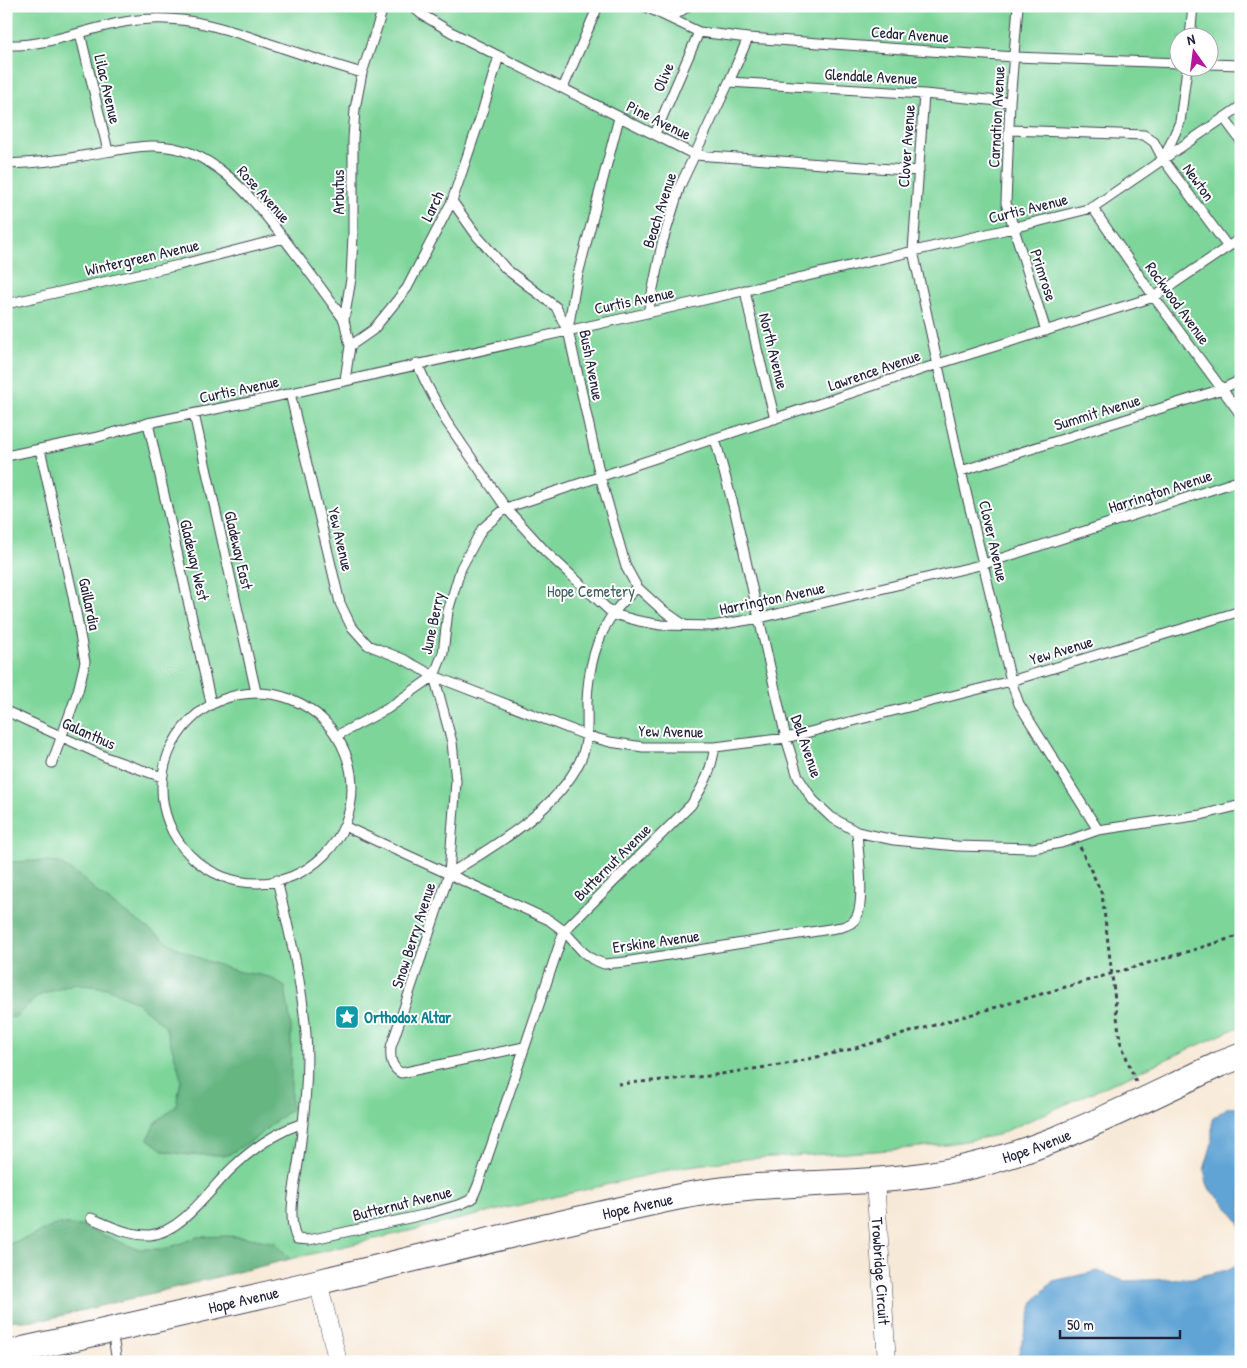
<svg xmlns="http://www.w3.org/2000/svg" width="1247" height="1368" viewBox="0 0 1247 1368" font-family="'Patrick Hand',sans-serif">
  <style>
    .green { fill: #7dd59a; stroke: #507c6a; fill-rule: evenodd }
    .forest { fill: #66b682; stroke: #446c5e }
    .water { fill: #60a4d5; stroke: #416388 }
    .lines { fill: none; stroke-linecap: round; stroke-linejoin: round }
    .service-casing { stroke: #424052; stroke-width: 11 }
    .minor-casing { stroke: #424052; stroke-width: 19 }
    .secondary-casing { stroke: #424052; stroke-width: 27 }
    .path { stroke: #424052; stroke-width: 3; stroke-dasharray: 4 4; stroke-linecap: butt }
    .service { stroke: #fff; stroke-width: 9 }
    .minor { stroke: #fff; stroke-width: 18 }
    .secondary { stroke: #fff; stroke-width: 25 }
    .labels { text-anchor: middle; stroke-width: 4; stroke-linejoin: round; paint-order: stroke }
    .street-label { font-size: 16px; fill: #22223b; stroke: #fff }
    .park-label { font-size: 16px; fill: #42615c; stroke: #fff }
    .culture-label { font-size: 16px; font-weight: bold; fill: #0d838f; stroke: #fff; text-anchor: start }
  </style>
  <rect width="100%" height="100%" fill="#fff"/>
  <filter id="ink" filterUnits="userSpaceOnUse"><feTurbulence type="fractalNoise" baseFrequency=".02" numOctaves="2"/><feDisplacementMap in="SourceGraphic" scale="10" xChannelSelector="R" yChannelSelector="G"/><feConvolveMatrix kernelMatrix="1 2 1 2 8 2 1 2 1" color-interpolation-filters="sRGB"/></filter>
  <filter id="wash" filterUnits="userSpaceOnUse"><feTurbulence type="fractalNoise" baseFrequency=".0096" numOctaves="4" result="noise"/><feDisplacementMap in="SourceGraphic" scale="20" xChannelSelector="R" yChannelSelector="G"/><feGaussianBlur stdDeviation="1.12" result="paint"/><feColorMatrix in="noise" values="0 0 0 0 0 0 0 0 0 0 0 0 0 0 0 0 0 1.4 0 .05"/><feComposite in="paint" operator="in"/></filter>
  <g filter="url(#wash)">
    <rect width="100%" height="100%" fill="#f7e9d7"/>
    <path class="green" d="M6,6H1241V1026L997,1135C911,1154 822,1152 735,1160C717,1162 700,1165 682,1167L290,1259L47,1319L21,1321L6,1319ZM1180,38H1210V68H1180Z"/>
    <path class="forest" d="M36,861L59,863L82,878L100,895L175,947L204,960L236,971L270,977L285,987L291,1026V1109L254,1139L228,1155H188L164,1151L148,1139L155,1123L176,1106L181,1080L177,1063L165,1026L136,1002L107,988L73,984L38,996L15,1017L6,1018V862Z
      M57,1224L81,1226L137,1249H165L198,1237L228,1236L250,1238L276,1243L290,1259L47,1319L21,1321L6,1319V1245L32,1236Z"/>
    <path class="water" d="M1241,1106V1227L1239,1222L1220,1198L1210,1190L1207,1183L1204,1170L1212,1143V1119L1228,1107Z
      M1241,1260V1362H1016L1034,1301L1053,1281L1098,1271L1124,1281L1192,1278L1231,1269Z"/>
  </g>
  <g filter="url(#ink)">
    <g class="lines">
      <defs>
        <path id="service" d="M412,6L421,14L451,32L695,155L919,171
          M644,6L699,32L748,38L1014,57L1180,63
          M1018,6L1010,102L1006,203L1046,331
          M671,18L688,6
          M80,33L108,151
          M1190,38L1193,6
          M6,45C56,47 102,20 152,19C195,17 235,32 274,45C303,55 332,64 362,73
          M1210,64L1241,65
          M729,82L924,94L1010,102
          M563,88L598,6
          M924,94L913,251L961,471L1011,681L1019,704L1098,830L1201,815L1241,805
          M619,118L576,282L568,330L600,476L626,567L637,587L660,608L684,625
          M1224,118L1241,141
          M1010,130L1144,135L1154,142L1163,159L1228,247
          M655,134L699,32
          M1164,158L1180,122L1187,68
          M6,164C32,163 57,161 82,156C104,153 127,147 150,146C211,143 251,197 285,240C305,266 325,293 344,320
          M452,201L477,236L506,269L556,307L567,330
          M1092,207L1154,297L1241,415
          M745,290L757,349L775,419
          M6,304L179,265L284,238
          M648,313L662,244L680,186L729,82L748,38
          M350,346L373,330L407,288L452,201L481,116L499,56
          M417,363L426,383L446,421L506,508L546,552L613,614L639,621L661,625L712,626L760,618L984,564L1241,480
          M345,380L350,346L344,320L351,279L353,235V139L355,109L362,73L379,21L383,6
          M290,393L340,603L351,626L368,645L403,659L434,676L588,736L610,742L643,747H715L786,738L1011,681L1241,611
          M194,414L256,692
          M148,423L211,703
          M715,439L735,512L786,738L798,777L813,800L831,817L857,832L894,840L957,846L1033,848L1061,843L1098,830
          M40,449L73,596L85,662L78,691L52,763
          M6,456L98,437L148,423L274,397L678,306L1000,231L1092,208L1241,106
          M961,471L1222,389L1241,380
          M434,676L452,742L456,781L449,874L391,1047C390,1058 391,1067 401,1073L524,1047
          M162 788a95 95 0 1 1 190 0a95 95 0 1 1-190 0Z
          M6,711L108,758L162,777
          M336,736L387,709L434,676L443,653L448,611L461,568L482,529L506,508L938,364L1154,297L1241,238
          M346,827L549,920L564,931L583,952L592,959L604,964L625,962L842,927C848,925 854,923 857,916C865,900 858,851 857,832
          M449,874C494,846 556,811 580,761C589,742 587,722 587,702C588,671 595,641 612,615C619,605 629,596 637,587
          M277,880C289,931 302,982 306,1034C309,1075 304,1117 299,1157C296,1180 286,1219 297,1239L309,1240L423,1215L461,1204L472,1199L478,1185L564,931L691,805C706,782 710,773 715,747
          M91,1218C110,1226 130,1236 150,1235C182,1232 210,1189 232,1168C253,1148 276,1132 303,1123
          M112,1330L117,1362"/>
        <g id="minor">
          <path id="s1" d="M875,1180L887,1362"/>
          <path d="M318,1282L338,1362"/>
        </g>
        <g id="secondary">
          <path id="s2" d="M6,1355L25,1349C124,1327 223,1305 322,1281C440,1253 559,1222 678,1197C760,1180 843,1187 925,1175C1030,1161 1125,1108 1220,1064L1241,1056"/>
        </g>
      </defs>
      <use href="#service" class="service-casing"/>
      <use href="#minor" class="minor-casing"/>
      <use href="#secondary" class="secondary-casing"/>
      <path class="path" d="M1080,847L1102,894L1120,1041L1136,1082
        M618,1084L708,1076L786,1064L852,1049L1193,950L1241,935"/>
      <use href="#service" class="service"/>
      <use href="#minor" class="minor"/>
      <use href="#secondary" class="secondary"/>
    </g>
  </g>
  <defs>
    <symbol id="sight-square" viewBox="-11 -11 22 22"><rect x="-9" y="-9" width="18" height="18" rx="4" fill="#0f9aa8" stroke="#fff"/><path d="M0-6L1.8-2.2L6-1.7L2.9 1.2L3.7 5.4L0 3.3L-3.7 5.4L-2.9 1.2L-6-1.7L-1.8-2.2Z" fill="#fff"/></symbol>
  </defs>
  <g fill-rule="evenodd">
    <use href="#sight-square" x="333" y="1003" width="28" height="28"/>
  </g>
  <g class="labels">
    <g class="street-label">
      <text transform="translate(910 34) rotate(4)" y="6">Cedar Avenue</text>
      <text transform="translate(871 76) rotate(3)" y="6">Glendale Avenue</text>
      <text transform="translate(663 77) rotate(-67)" y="6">Olive</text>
      <text transform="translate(108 89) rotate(77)" y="6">Lilac Avenue</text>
      <text transform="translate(996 117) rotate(-87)" y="6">Carnation Avenue</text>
      <text transform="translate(659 120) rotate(26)" y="6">Pine Avenue</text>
      <text transform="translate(906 146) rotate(-86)" y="6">Clover Avenue</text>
      <text transform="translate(1199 182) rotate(54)" y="6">Newton</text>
      <text transform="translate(338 192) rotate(-90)" y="6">Arbutus</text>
      <text transform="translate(264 194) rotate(48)" y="6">Rose Avenue</text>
      <text transform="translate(432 206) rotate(-64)" y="6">Larch</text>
      <text transform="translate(1028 208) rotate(-14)" y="6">Curtis Avenue</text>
      <text transform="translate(659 210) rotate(-72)" y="6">Beach Avenue</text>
      <text transform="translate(142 257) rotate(-13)" y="6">Wintergreen Avenue</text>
      <text transform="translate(1044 275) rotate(72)" y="6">Primrose</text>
      <text transform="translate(634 300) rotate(-12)" y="6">Curtis Avenue</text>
      <text transform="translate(1178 303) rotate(54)" y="6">Rockwood Avenue</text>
      <text transform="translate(774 351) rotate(76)" y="6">North Avenue</text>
      <text transform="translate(592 365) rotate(79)" y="6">Bush Avenue</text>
      <text transform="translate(874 370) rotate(-19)" y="6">Lawrence Avenue</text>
      <text transform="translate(239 389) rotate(-12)" y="6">Curtis Avenue</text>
      <text transform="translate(1097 412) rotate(-17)" y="6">Summit Avenue</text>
      <text transform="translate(1160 491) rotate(-18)" y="6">Harrington Avenue</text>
      <text transform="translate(341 539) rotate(77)" y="6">Yew Avenue</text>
      <text transform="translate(994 541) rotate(77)" y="6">Clover Avenue</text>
      <text transform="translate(239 550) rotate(77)" y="6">Gladeway East</text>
      <text transform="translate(195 560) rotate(77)" y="6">Gladeway West</text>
      <text transform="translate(772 598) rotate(-12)" y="6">Harrington Avenue</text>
      <text transform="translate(90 604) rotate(78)" y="6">Gaillardia</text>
      <text transform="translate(432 623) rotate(-78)" y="6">June Berry</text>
      <text transform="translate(1061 650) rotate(-17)" y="6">Yew Avenue</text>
      <text transform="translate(671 731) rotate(1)" y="6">Yew Avenue</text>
      <text transform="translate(89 733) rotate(24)" y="6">Galanthus</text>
      <text transform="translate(807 746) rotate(71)" y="6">Dell Avenue</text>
      <text transform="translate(612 862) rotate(-45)" y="6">Butternut Avenue</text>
      <text transform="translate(413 935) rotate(-72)" y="6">Snow Berry Avenue</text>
      <text transform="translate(656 941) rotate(-8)" y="6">Erskine Avenue</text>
      <text dy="6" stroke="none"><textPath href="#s2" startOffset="1054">Hope Avenue</textPath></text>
      <text transform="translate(402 1203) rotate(-14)" y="6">Butternut Avenue</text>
      <text dy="6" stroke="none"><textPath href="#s2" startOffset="649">Hope Avenue</textPath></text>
      <text dy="6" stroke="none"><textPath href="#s1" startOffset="91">Trowbridge Circuit</textPath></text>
      <text dy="6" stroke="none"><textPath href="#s2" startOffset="244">Hope Avenue</textPath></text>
    </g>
    <g class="park-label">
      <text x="591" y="597">Hope Cemetery</text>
    </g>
    <g class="culture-label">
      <text x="364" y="1023">Orthodox Altar</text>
    </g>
  </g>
  <rect width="1247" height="1368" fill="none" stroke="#fff" stroke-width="25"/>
  <g transform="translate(1194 52) rotate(346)"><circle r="24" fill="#ffffff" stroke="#a7a7b1"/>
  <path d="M0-4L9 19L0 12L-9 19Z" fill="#b5179e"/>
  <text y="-8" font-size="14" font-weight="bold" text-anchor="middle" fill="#22223b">N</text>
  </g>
  <path d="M1060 1330v8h120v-8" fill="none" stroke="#22223b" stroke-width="2.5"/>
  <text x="1067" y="1330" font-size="15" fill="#22223b" stroke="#ffffff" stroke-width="4" paint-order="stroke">50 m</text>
</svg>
